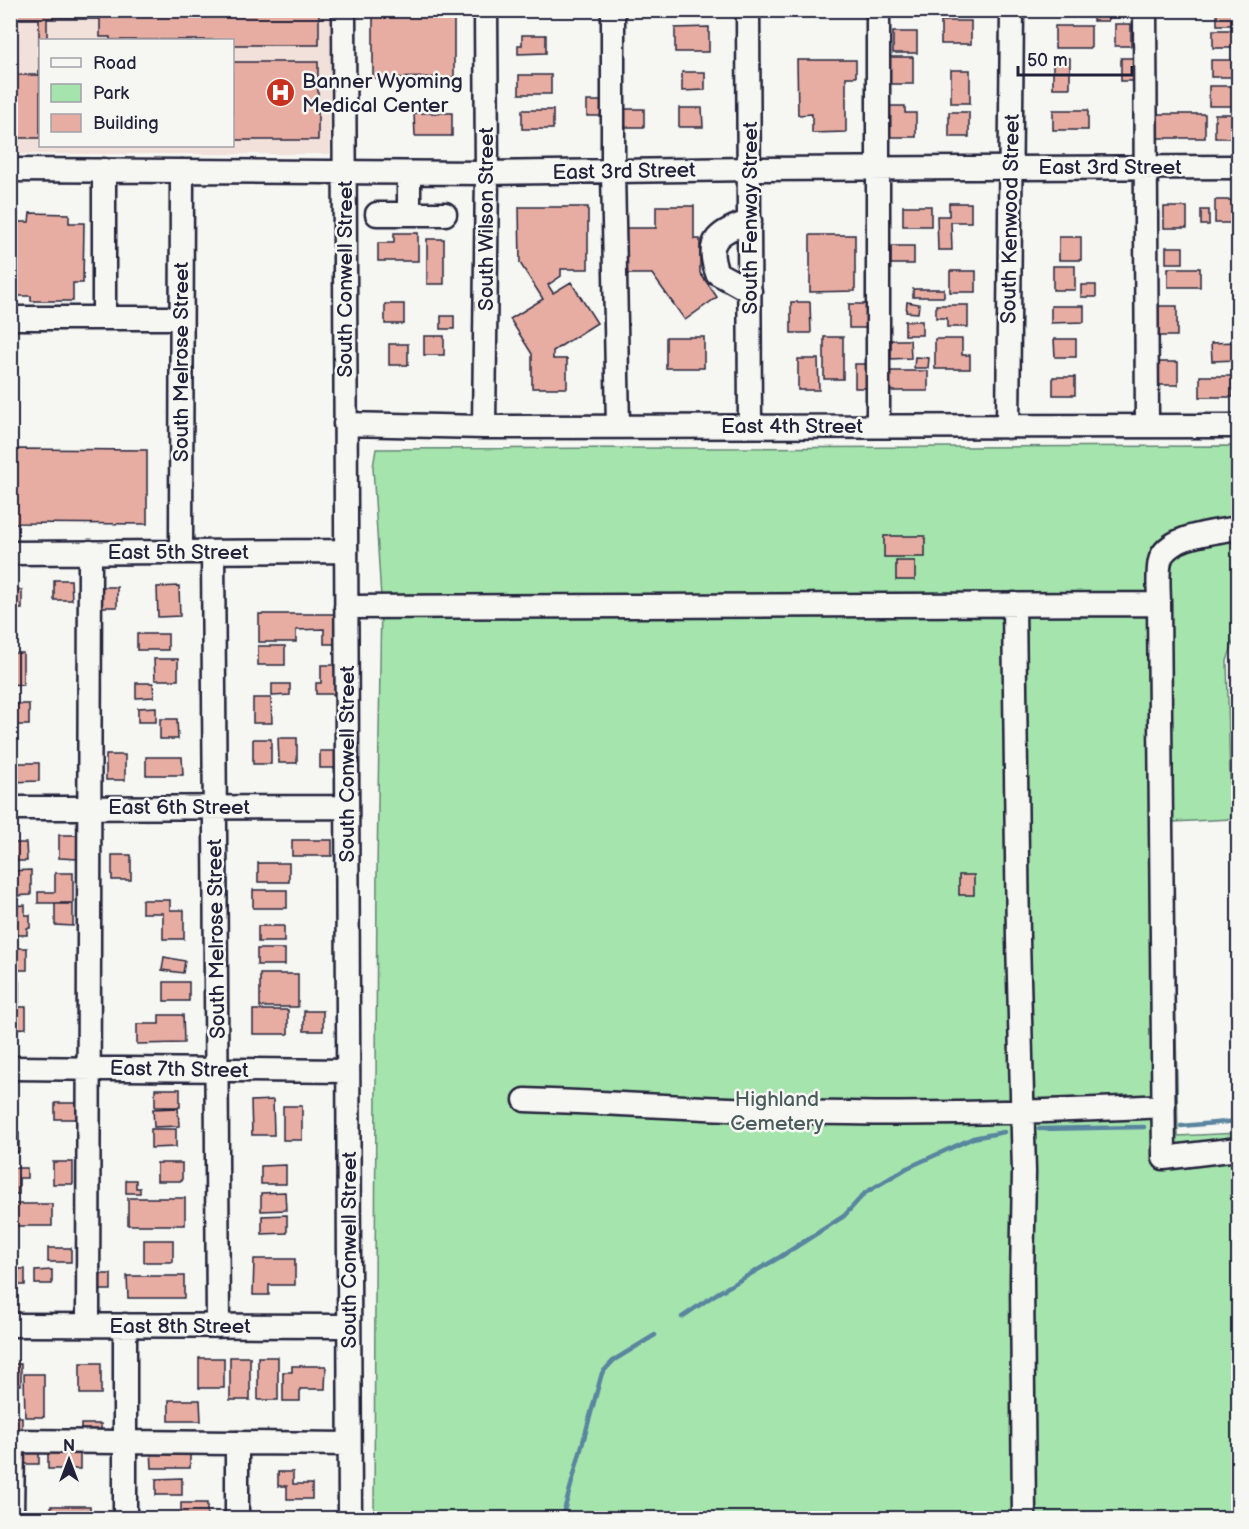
<svg xmlns="http://www.w3.org/2000/svg" width="1249" height="1529" viewBox="0 0 1249 1529" font-family="'Balsamiq Sans',sans-serif">
  <style>
    .built { fill: #f2e0da; fill-rule: evenodd }
    .green { fill: #a5e5ad; stroke: #648474; stroke-width: 1.5 }
    .lines { fill: none; stroke-linecap: round; stroke-linejoin: round }
    .stream { stroke: #5a859f; stroke-width: 4.5 }
    .building { fill: #e7ada2; stroke: #22223b; stroke-width: 1.5 }
    .minor-casing { stroke: #22223b; stroke-width: 27 }
    .minor { stroke: #f6f6f2; stroke-width: 22 }
    .labels { text-anchor: middle; stroke-width: 5; stroke-linejoin: round; paint-order: stroke }
    .poi-label { font-size: 21px; fill: #22223b; stroke: #f6f6f2; text-anchor: start }
    .street-label { font-size: 21px; fill: #22223b; stroke: #f6f6f2 }
    .park-label { font-size: 21px; fill: #495c5d; stroke: #f6f6f2 }
  </style>
  <rect width="100%" height="100%" fill="#f6f6f2"/>
  <filter id="ink" filterUnits="userSpaceOnUse"><feTurbulence type="fractalNoise" baseFrequency=".0167" numOctaves="2"/><feDisplacementMap in="SourceGraphic" scale="12" xChannelSelector="R" yChannelSelector="G"/><feConvolveMatrix kernelMatrix="1 2 1 2 8 2 1 2 1" color-interpolation-filters="sRGB"/></filter>
  <g filter="url(#ink)">
    <path class="built" d="M11,11H331L330,154H11ZM40,40H232V146H40Z"/>
    <path class="green" d="M1238,446V628L1227,661L1231,819L1172,822L1178,1136L1238,1133V1518H374L377,871L381,598L373,467L376,449Z"/>
    <g class="lines">
      <path class="stream" d="M1181,1126L1238,1121
        M1039,1129L1144,1127
        M682,1317L716,1294L780,1257L844,1216L865,1193L907,1168L973,1138L1004,1132
        M562,1518L602,1373L614,1360L655,1335"/>
    </g>
    <path class="building" d="M10,10H319V45H232V40H110V37H100V19H47V40H40V138H10V75H39V19H10Z
      M373,10H454V77L373,78Z
      M794,10H827V14H794Z
      M1049,10H1085V12H1049Z
      M1093,10H1108V21H1093Z
      M1217,10H1238V25H1217Z
      M941,21H971V44H941Z
      M1115,24H1131V46H1115Z
      M1055,26H1091V48H1055Z
      M709,27V52H675V28Z
      M1213,30H1235V48H1213Z
      M893,32H917V53H893Z
      M522,35H546V53L518,54V45H522Z
      M888,57H913V84H888Z
      M1053,58H1070V88H1053Z
      M1121,58H1136V81H1121Z
      M797,60H856V77H846V132L812,133V114L798,115Z
      M1211,60H1238V77H1211Z
      M232,62H318V140H232Z
      M951,70H970V103H951Z
      M682,72H705V90L682,91Z
      M519,75H551V94H519Z
      M1209,86H1238V106H1209Z
      M587,101H608V116H587Z
      M887,106H905V113H916V137H887Z
      M679,108H702L703,127H679Z
      M623,109H644V127H623Z
      M522,110H553V129H522Z
      M1053,110H1088V130H1053Z
      M949,112H969V137H949Z
      M414,113H452V136H415Z
      M1152,114H1205V138H1152Z
      M1215,114H1238V138H1215Z
      M1215,200H1235V223H1215Z
      M949,203H971V222H951L952,250H938L937,216H949Z
      M656,206H694V239H700V273L717,297L685,320L652,274H624V228H656Z
      M903,206H931V226H903Z
      M519,207H588V269H561V276L548,285L553,293L571,282L597,323L553,351V359H567V388H532V354L510,319L543,299L520,263Z
      M1164,207H1187V228H1164Z
      M1201,210H1209V225H1201Z
      M30,213L69,214V223H84L83,283H73V301H31V296H10V222H29Z
      M394,233H418V261H378V243H394Z
      M810,235H855V291L810,292Z
      M1059,237H1081V260H1059Z
      M427,239H444V284H427Z
      M891,246H914V264H891Z
      M1166,247H1183V263H1166Z
      M1053,266H1075V290H1053Z
      M1168,268H1200V287H1168Z
      M950,271H976V292H950Z
      M1081,285H1096V297H1081Z
      M913,289H944V297H913Z
      M791,302H810L811,333H791Z
      M907,302L919,304L918,313L906,312Z
      M385,304H404V324H385Z
      M849,304H874V328H849Z
      M936,305H968V327H947V318H936Z
      M1051,306H1084V322L1051,323Z
      M1156,306H1177V336H1156Z
      M441,316H454V329H441Z
      M905,321H922V335H905Z
      M424,336H444V355H424Z
      M666,337H704V368H666Z
      M824,337H843V379H824Z
      M935,339H962V355H970V369H935Z
      M1054,339H1076V357H1055Z
      M891,340H910L911,358L891,359Z
      M1238,342V360L1212,361L1211,343Z
      M389,344H408V365H389Z
      M915,357L929,358L928,368H914Z
      M798,359H818L819,390H798Z
      M1152,362H1178V385H1152Z
      M855,364H871V388H855Z
      M887,371H928V391H887Z
      M1200,376H1233V397H1200Z
      M1053,377H1075V395H1053Z
      M10,449L147,450V524L10,523Z
      M884,536H925V557H884Z
      M896,561H915V580H896Z
      M54,580H71L72,600H54Z
      M10,585L11,590H22V609H10Z
      M179,586L180,616L158,617L157,587Z
      M100,587H117V607H100Z
      M259,614H340V644H324V629L296,630V642H259Z
      M137,634H168V650H137Z
      M258,646H285V665H258Z
      M10,653H23V685L10,684Z
      M154,659H178V680H155Z
      M321,665H336V694H316V683H321Z
      M136,683H153L154,697L136,698Z
      M272,684H290V695L272,696Z
      M253,698H271L272,723H253Z
      M10,704H29V725H10Z
      M156,707V722H138V708Z
      M160,719H177L178,739H160Z
      M278,738H297V763H279Z
      M253,739H271V764H253Z
      M320,751H337V768H320Z
      M106,755H125V780H106Z
      M146,757H182L183,775H146Z
      M10,763H39V781L10,782Z
      M59,835H79L78,859L59,858Z
      M292,840H332V856H292Z
      M10,843H26L27,861H10Z
      M112,855H131V880H112Z
      M258,863H289V882H258Z
      M31,870V895L10,896V871Z
      M55,873H73V903H38V892H55Z
      M959,875H974V895H959Z
      M253,890H287V908H253Z
      M142,900H170V910H184V939H163V913H142Z
      M55,904H73V926L55,925Z
      M25,905V915H30V928H27V935H10L11,906Z
      M258,926H284V942H258Z
      M10,948H27V970H10Z
      M257,949H285V965H257Z
      M164,957L185,961L183,973L162,970Z
      M260,974H298V1007H260Z
      M10,982H19V1003H10Z
      M164,982H189V1001H164Z
      M10,1007H26V1028L10,1029Z
      M253,1010H288V1034H253Z
      M304,1011H323V1031H304Z
      M159,1015H183L184,1043L137,1044V1024H159Z
      M155,1089H180V1107H155Z
      M273,1100L274,1135H252L251,1101Z
      M55,1103H77V1119H55Z
      M283,1106H302V1140H283Z
      M178,1108L179,1126L154,1127L153,1109Z
      M151,1129H176V1147L151,1148Z
      M10,1132H19V1152H10Z
      M53,1162H73V1184H53Z
      M157,1163H182V1181H157Z
      M286,1165V1184H261V1166Z
      M10,1168H27V1178H19V1194H10Z
      M126,1180H136V1188H140V1193H126Z
      M285,1192L286,1210L261,1211V1193Z
      M128,1198H185V1225H128Z
      M10,1204H52V1226H10Z
      M287,1215V1233L262,1234V1216Z
      M144,1240H173V1262H144Z
      M48,1248H71V1262H48Z
      M254,1259H295V1285H269V1295H253Z
      M10,1269H25V1285H10Z
      M52,1270V1284H35V1271Z
      M96,1274H111V1290H96Z
      M127,1276H184V1298H128Z
      M230,1357H250V1400H230Z
      M258,1357H278V1400H258Z
      M199,1358H224V1388H199Z
      M80,1363H101V1394H80Z
      M10,1364H21V1385H10Z
      M292,1366H326L325,1389H300V1401H283V1372H292Z
      M24,1374H44V1417H25Z
      M169,1400H200L201,1421H169Z
      M10,1417H22V1435H10Z
      M81,1424H101V1437H81Z
      M21,1444H39V1464H21Z
      M151,1449H190V1468H152Z
      M48,1450H80V1469H48Z
      M278,1472H293V1484H312V1499H287V1486H278Z
      M182,1478V1495H156V1479Z
      M181,1503H207V1518H181Z
      M51,1506H90V1518H52Z"/>
    <g class="lines">
      <defs>
        <path id="minor" d="M344,10L350,1518
          M613,10V171L618,426
          M748,10L750,426
          M1145,10L1147,426
          M10,170L487,173L750,169L1238,167
          M104,170V318
          M377,214H409V173
          M409,214H445
          M750,221C720,232 704,239 717,273L750,291
          M10,318H181
          M345,424L484,427L1238,426
          M878,426V10
          M484,427L487,173L486,10
          M1008,427L1012,10
          M1238,528C1217,532 1166,535 1160,561C1157,574 1159,591 1159,604L1164,1158L1238,1149
          M181,552L182,171
          M213,552C214,810 218,1068 218,1326
          M10,553L346,551
          M1014,604L1018,940L1024,1172L1022,1279L1024,1518
          M346,607L1159,604
          M10,808L347,807
          M10,1068L348,1071
          M525,1100C618,1103 710,1109 803,1112C923,1116 1044,1112 1164,1106
          M10,1325L349,1326
          M88,1325L90,552
          M10,1441L349,1444
          M12,1518L13,1441
          M125,1518V1325
          M237,1518V1443"/>
      </defs>
      <use href="#minor" class="minor-casing"/>
      <use href="#minor" class="minor"/>
    </g>
  </g>
  <defs>
    <symbol id="hospital-disc" viewBox="-11 -11 22 22"><circle r="9.5" fill="#c8321e" stroke="#f6f6f2"/><path d="M-5-5h3v3.5h4V-5h3V5h-3V1.5h-4V5h-3Z" fill="#fff"/></symbol>
  </defs>
  <g fill-rule="evenodd">
    <use href="#hospital-disc" x="264" y="76" width="33" height="33"/>
  </g>
  <g class="labels">
    <g class="poi-label">
      <text x="302" y="88">Banner Wyoming<tspan x="302" dy="24">Medical Center</tspan></text>
    </g>
    <g class="street-label">
      <text x="1110" y="174">East 3rd Street</text>
      <text transform="translate(624 171) rotate(-1)" y="7">East 3rd Street</text>
      <text transform="translate(750 218) rotate(-90)" y="7">South Fenway Street</text>
      <text transform="translate(486 219) rotate(-90)" y="7">South Wilson Street</text>
      <text transform="translate(1010 219) rotate(-89)" y="7">South Kenwood Street</text>
      <text transform="translate(345 279) rotate(-90)" y="7">South Conwell Street</text>
      <text transform="translate(181 362) rotate(-90)" y="7">South Melrose Street</text>
      <text x="792" y="433">East 4th Street</text>
      <text x="178" y="559">East 5th Street</text>
      <text transform="translate(347 764) rotate(-90)" y="7">South Conwell Street</text>
      <text x="179" y="814">East 6th Street</text>
      <text transform="translate(216 939) rotate(-91)" y="7">South Melrose Street</text>
      <text transform="translate(179 1069) rotate(1)" y="7">East 7th Street</text>
      <text transform="translate(349 1250) rotate(-90)" y="7">South Conwell Street</text>
      <text x="180" y="1333">East 8th Street</text>
    </g>
    <g class="park-label">
      <text x="777" y="1106">Highland<tspan x="777" dy="24">Cemetery</tspan></text>
    </g>
  </g>
  <rect width="1249" height="1529" fill="none" stroke="#f6f6f2" stroke-width="36"/>
  <rect x="18" y="18" width="1213" height="1493" fill="none" stroke="#22223b" stroke-width="2" filter="url(#ink)"/>
  <rect x="39" y="39" width="195" height="108" fill="#f6f6f2" stroke="#a1a1a9" stroke-width="1.5"/>
  <rect x="51" y="58" width="30" height="9" fill="#f6f6f2" stroke="#a1a1a9" stroke-width="1.5"/>
  <text x="93" y="69" font-size="18" fill="#22223b">Road</text>
  <rect x="51" y="84" width="30" height="18" fill="#a5e5ad" stroke="#a1a1a9" stroke-width="1.5"/>
  <text x="93" y="99" font-size="18" fill="#22223b">Park</text>
  <rect x="51" y="114" width="30" height="18" fill="#e7ada2" stroke="#a1a1a9" stroke-width="1.5"/>
  <text x="93" y="129" font-size="18" fill="#22223b">Building</text>
  <g transform="translate(69 1460)" stroke="#f6f6f2" stroke-width="4.5" paint-order="stroke">
  <path d="M0-4.5L10 22L0 15L-10 22Z" fill="#22223b"/>
  <text y="-9" font-size="16" font-weight="bold" text-anchor="middle" fill="#22223b">N</text>
  </g>
  <path d="M1018 66v9h114v-9" fill="none" stroke="#22223b" stroke-width="3"/>
  <text x="1027" y="66" font-size="18" fill="#22223b" stroke="#f6f6f2" stroke-width="4.5" paint-order="stroke">50 m</text>
</svg>
